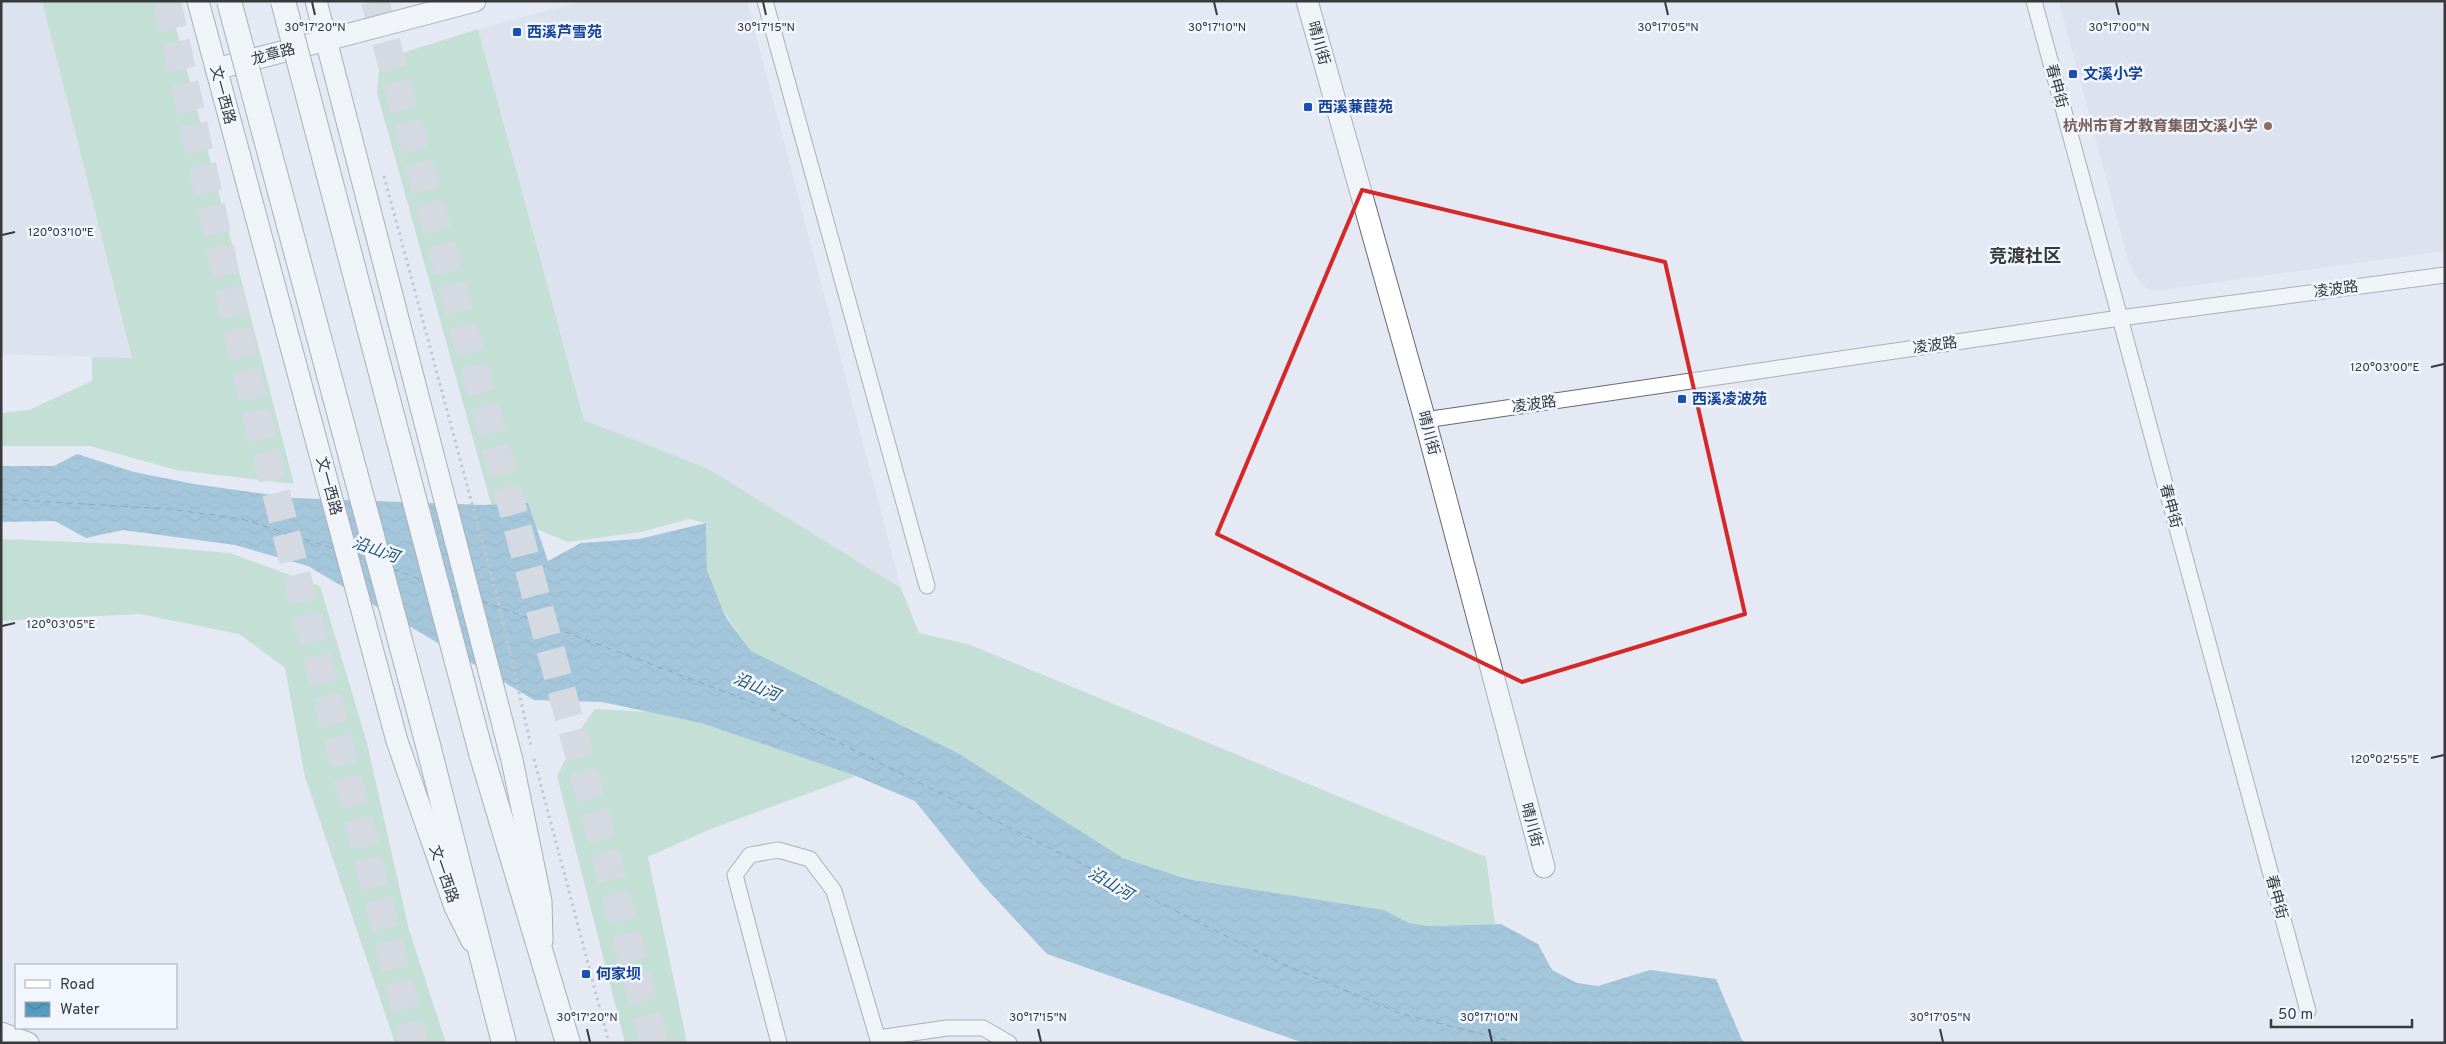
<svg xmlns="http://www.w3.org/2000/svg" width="2446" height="1044" viewBox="0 0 2446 1044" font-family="Overpass,'Noto Sans SC',sans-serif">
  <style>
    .built { fill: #d3dbec }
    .grass { fill: #9ed6b4 }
    .water { fill: url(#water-waves) }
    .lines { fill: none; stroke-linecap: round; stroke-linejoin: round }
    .ferry { stroke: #215771; stroke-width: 1; stroke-dasharray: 6 5; stroke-linecap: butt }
    .highway-tunnel { stroke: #c1c6cf; stroke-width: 28; stroke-dasharray: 28 14; stroke-linecap: butt }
    .street-casing { stroke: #656972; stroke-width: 17 }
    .secondary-casing { stroke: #656972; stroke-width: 23 }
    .primary-casing { stroke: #656972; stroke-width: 26 }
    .path { stroke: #9a9ea5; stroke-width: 3; stroke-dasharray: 2.5 4; stroke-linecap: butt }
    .street { stroke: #fff; stroke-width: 15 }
    .secondary { stroke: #fff; stroke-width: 21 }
    .primary { stroke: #fff; stroke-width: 24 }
    .primary-bridge-casing { stroke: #656972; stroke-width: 26; stroke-linecap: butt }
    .primary-bridge { stroke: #fff; stroke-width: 24 }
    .marked { fill: none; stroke: #d62828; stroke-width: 4; stroke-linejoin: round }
    .ticks { fill: none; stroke: #37393d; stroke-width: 2 }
    .transit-dot { fill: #1a4fb4; stroke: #f2f6ff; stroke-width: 2 }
    .education-dot { fill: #8d6e63; stroke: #f2f6ff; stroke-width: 2 }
    .labels { text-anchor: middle; stroke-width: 5; stroke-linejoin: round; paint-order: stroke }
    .transit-label { font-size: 15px; font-weight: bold; fill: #164399; stroke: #f2f6ff; text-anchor: start }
    .street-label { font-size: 15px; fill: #37393d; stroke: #f2f6ff }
    .education-label { font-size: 15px; font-weight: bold; fill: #785e54; stroke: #f2f6ff; text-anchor: end }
    .water-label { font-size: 16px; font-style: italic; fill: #215771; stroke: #f2f6ff }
    .quarter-label { font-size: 18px; font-weight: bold; fill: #37393d; stroke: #f2f6ff }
    .ticks-label { font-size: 12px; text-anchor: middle; fill: #37393d; stroke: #f2f6ff; stroke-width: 5; stroke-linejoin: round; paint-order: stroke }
  </style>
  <defs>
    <pattern id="water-waves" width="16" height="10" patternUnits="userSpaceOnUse" patternTransform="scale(1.25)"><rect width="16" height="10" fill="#569bbf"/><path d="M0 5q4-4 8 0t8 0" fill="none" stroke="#487f9c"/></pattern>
  </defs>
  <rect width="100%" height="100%" fill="#e4e9f3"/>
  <path class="built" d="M1,1H42L132,358L1,354Z
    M583,1H747L901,588L707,468L584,420L478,29Z
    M2059,1H2445V251L2161,290L2147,289L2136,277L2128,260Z"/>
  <path class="grass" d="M42,1H169L294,484L176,470L90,446H1V413L29,410L92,381V357L132,358Z
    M478,29L584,420L707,468L901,588L919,633L968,644L1486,857L1495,924L1430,926L1409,923L1384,910L1187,879L1123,858L958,753L751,651L723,611L707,570L706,523L689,519L641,532L568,542L493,511L377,93L379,69L396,55Z
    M1,539L125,544L230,553L320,586L367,743L409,930L446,1043H395L305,777L285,668L239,634L140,614L1,621Z
    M595,709L652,712L701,723L856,776L713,828L648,857L687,1043H625L557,776L582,727Z"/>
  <path class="water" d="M77,454L134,472L194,484L294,498L482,505L528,503L548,561L581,543L639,539L706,523L707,570L725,616L751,651L958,753L1123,858L1187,879L1384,910L1409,923L1430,926L1501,924L1538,944L1552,970L1577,983L1598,986L1650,970L1716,979L1742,1040L1747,1043H1304L1047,954L982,884L915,801L856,776L701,723L602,702L534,700L308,566L235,545L123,530L86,538L55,521L1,522V466H54Z"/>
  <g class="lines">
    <path class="ferry" d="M1,499L169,509L242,519L335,549
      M357,557L368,561
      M393,569L424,581
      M449,590L457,592
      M482,601L776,711L1278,962L1402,1014L1518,1043"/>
    <path class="highway-tunnel" d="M167,1L253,401L414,1043
      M375,1L594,810L654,1043"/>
    <defs>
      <path id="street" d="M765,1L927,586
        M2034,1L2308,1011
        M1425,420L2120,318L2445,275
        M878,1038L947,1028H983L1009,1043
        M779,1043L735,875L750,855L778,850L810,859L834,891L879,1043"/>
      <path id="secondary" d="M198,1L397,741L455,907L472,941
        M316,1L512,760L541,901L542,941
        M1307,1L1425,420L1544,867
        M216,69L475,1
        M1,1033L28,1043"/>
      <path id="primary" d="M428,745L504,1043
        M481,753L568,1043"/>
    </defs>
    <use href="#street" class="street-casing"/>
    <use href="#secondary" class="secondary-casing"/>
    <use href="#primary" class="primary-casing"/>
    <path class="path" d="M384,176L499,604L531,746
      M534,759L609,1043"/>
    <use href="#street" class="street"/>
    <use href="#secondary" class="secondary"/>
    <use href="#primary" class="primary"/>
    <defs>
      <path id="primary-bridge" d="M229,1L428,745
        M283,1L481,753"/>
    </defs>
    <use href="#primary-bridge" class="primary-bridge-casing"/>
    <use href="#primary-bridge" class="primary-bridge"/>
  </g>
  <path d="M0 0H2446V1044H0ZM1362,190L1665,262L1745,614L1522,682L1217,534Z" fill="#e4e9f3" fill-opacity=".55" fill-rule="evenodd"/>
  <path class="marked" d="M1362,190L1665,262L1745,614L1522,682L1217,534Z"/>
  <path class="ticks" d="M312,2L315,15M763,2L766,15M1214,2L1217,15M1665,2L1668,15M2116,2L2119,15M2,235L15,232M2431,367L2444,364M2,626L15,623M2431,758L2444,755M587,1029L590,1042M1038,1029L1041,1042M1489,1029L1492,1042M1940,1029L1943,1042"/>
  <g class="transit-dot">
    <rect x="512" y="27" width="10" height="10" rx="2.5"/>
    <rect x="2068" y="69" width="10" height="10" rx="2.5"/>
    <rect x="1303" y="102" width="10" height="10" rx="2.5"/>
    <rect x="1677" y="394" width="10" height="10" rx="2.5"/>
    <rect x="581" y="969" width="10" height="10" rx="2.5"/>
  </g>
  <circle class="education-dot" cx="2268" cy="126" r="5"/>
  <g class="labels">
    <g class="transit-label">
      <text x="527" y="37">西溪芦雪苑</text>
      <text x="2083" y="79">文溪小学</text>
      <text x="1318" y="112">西溪蒹葭苑</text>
      <text x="1692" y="404">西溪凌波苑</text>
      <text x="596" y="979">何家坝</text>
    </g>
    <g class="street-label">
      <text transform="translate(1319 43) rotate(74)" y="5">晴川街</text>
      <text transform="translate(273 54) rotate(-15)" y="5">龙章路</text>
      <text transform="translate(2057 86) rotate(75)" y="5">春申街</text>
      <text transform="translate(223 95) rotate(75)" y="5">文一西路</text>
      <text transform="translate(2336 289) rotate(-8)" y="5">凌波路</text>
      <text transform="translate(1935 345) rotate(-8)" y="5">凌波路</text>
      <text transform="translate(1534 404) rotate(-8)" y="5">凌波路</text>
      <text transform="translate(1429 433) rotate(75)" y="5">晴川街</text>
      <text transform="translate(329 486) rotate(75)" y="5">文一西路</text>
      <text transform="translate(2171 506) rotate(75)" y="5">春申街</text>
      <text transform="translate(1532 825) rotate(75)" y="5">晴川街</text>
      <text transform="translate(444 874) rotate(71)" y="5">文一西路</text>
      <text transform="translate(2277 897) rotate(75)" y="5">春申街</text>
    </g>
    <g class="education-label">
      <text x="2258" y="131">杭州市育才教育集团文溪小学</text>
    </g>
    <g class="water-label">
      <text transform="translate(376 549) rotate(19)" y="6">沿山河</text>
      <text transform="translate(757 686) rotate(23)" y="6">沿山河</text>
      <text transform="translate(1111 883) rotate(31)" y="6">沿山河</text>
    </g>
    <g class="quarter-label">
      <text x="2025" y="262">竞渡社区</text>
    </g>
  </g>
  <g class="ticks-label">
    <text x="315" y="31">30°17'20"N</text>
    <text x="766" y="31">30°17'15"N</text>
    <text x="1217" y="31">30°17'10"N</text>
    <text x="1668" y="31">30°17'05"N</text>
    <text x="2119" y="31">30°17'00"N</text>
    <text x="61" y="236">120°03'10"E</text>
    <text x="2385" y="371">120°03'00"E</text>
    <text x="61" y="628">120°03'05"E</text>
    <text x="2385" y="763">120°02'55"E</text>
    <text x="587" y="1021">30°17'20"N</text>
    <text x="1038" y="1021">30°17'15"N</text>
    <text x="1489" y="1021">30°17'10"N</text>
    <text x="1940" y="1021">30°17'05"N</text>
  </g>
  <rect width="2446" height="1044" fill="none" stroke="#37393d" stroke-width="5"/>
  <rect x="15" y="964" width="162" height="65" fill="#f2f6ff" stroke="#a7aab1"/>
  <rect x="25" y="980" width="25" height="8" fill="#ffffff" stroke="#a7aab1"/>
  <text x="60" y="989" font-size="15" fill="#37393d">Road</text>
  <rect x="25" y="1002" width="25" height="15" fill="url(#water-waves)" stroke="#a7aab1"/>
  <text x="60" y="1014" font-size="15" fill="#37393d">Water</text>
  <path d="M2271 1019v8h141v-8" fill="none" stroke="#37393d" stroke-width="2.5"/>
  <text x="2278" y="1019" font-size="15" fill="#37393d" stroke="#f2f6ff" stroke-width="4" paint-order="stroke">50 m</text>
</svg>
